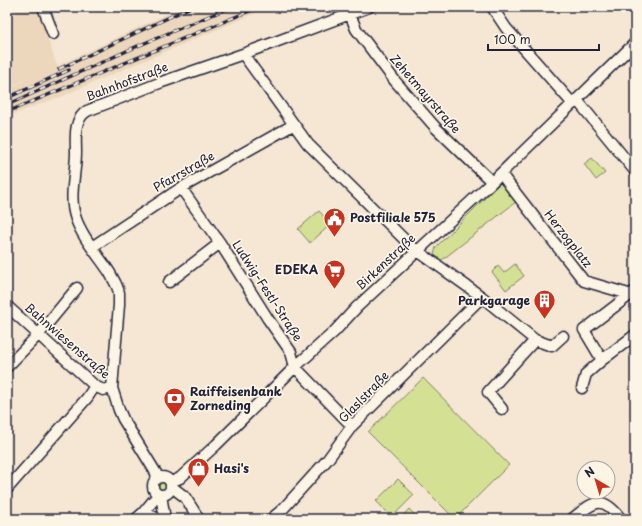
<svg xmlns="http://www.w3.org/2000/svg" width="642" height="526" viewBox="0 0 642 526" font-family="'Playpen Sans',sans-serif">
  <style>
    .built { fill: #ecd7bd }
    .green { fill: #d4e093; stroke: #7b8167 }
    .lines { fill: none; stroke-linecap: round; stroke-linejoin: round }
    .minor-casing { stroke: #22223b; stroke-width: 13 }
    .minor { stroke: #fcf5e5; stroke-width: 10 }
    .rail-casing { stroke: #22223b; stroke-width: 3.5 }
    .rail { stroke: #fcf5e5; stroke-width: 2; stroke-dasharray: 6; stroke-linecap: butt }
    .labels { text-anchor: middle; stroke-width: 3.5; stroke-linejoin: round; paint-order: stroke }
    .street-label { font-size: 12px; fill: #22223b; stroke: #fcf5e5 }
    .poi-label { font-size: 12px; font-weight: bold; fill: #22223b; stroke: #fcf5e5; text-anchor: start }
  </style>
  <rect width="100%" height="100%" fill="#f5e7d3"/>
  <filter id="ink" filterUnits="userSpaceOnUse"><feTurbulence type="fractalNoise" baseFrequency=".025" numOctaves="2"/><feDisplacementMap in="SourceGraphic" scale="8" xChannelSelector="R" yChannelSelector="G"/><feConvolveMatrix kernelMatrix="1 2 1 2 8 2 1 2 1" color-interpolation-filters="sRGB"/></filter>
  <g filter="url(#ink)">
    <path class="built" d="M15,7H37L57,66L182,7H270L78,89L59,98H56L7,117V89L36,75L7,88V17L17,13Z"/>
    <path class="green" d="M592,158L605,173L596,180L584,164Z
      M502,181L517,201L442,260L434,255L436,247Z
      M319,211L331,224L310,243L298,229Z
      M515,264L524,276L506,290L492,272L498,266L504,273Z
      M423,378L509,465L455,519L368,432Z
      M398,479L414,495L392,517L376,501Z
      M157.5 486a4.5 4.5 0 1 1 9 0a4.5 4.5 0 1 1-9 0Z
      M409,509L419,519H400Z"/>
    <g class="lines">
      <defs>
        <path id="minor" d="M43,7L53,34
          M492,7L506,28L573,104
          M350,14L356,29L395,81L436,128L492,182
          M243,54L308,144L412,247L482,297L535,340L552,346L563,336
          M577,100L635,171
          M501,174L584,281L632,295
          M181,188L220,243L268,319L291,352L295,367L352,426
          M92,247L181,188L293,125
          M169,282L220,243
          M7,306L95,386L103,390L112,388
          M602,360L584,330L635,291
          M7,367L39,334L77,288
          M582,388L586,374L602,360L635,335
          M502,409L488,392L535,340
          M153 486a9 9 0 1 1 18 0a9 9 0 1 1-18 0Z
          M157,479L156,473L123,419L119,410L112,388L119,305C119,301 119,297 119,293C118,286 113,279 110,273C99,256 83,239 76,219C68,197 76,174 76,152C76,138 73,120 87,111L162,82L243,54L369,7
          M171,482L180,478L216,445L295,367L334,332L357,307L492,182L635,43
          M172,487L185,497L199,519
          M7,489L87,398L95,386
          M161,495L165,519
          M143,513L152,516L158,519
          M136,519L143,513L158,495
          M271,519L282,510L328,459L352,426L482,297
          M572,519C594,502 601,493 621,519"/>
      </defs>
      <use href="#minor" class="minor-casing"/>
      <use href="#minor" class="minor"/>
      <defs>
        <path id="rail" d="M59,69L191,7
          M7,98L69,70
          M7,105L140,45L231,7
          M7,112L259,7"/>
      </defs>
      <use href="#rail" class="rail-casing"/>
      <use href="#rail" class="rail"/>
    </g>
  </g>
  <defs>
    <symbol id="civic-pin" viewBox="-11 -11 22 30"><path d="M0 17L-7.5 6A9.5 9.5 0 1 1 7.5 6Z" fill="#c8321e" stroke="#fcf5e5"/><path d="M-.6-6.5H3V-4.5H.6V-3L4-1V1h2V6H-6V1h2V-1L-.6-3ZM-1.2 2.5V6h2.4V2.5Z" fill="#fff"/></symbol>
    <symbol id="supermarket-pin" viewBox="-11 -11 22 30"><path d="M0 17L-7.5 6A9.5 9.5 0 1 1 7.5 6Z" fill="#c8321e" stroke="#fcf5e5"/><path d="M-6-5.5h2.5l.6 2H6L4.5 2H-2.5L-4.4-4H-6ZM-1.5 3.2a1.3 1.3 0 1 0 .1 0ZM3 3.2a1.3 1.3 0 1 0 .1 0Z" fill="#fff"/></symbol>
    <symbol id="building-pin" viewBox="-11 -11 22 30"><path d="M0 17L-7.5 6A9.5 9.5 0 1 1 7.5 6Z" fill="#c8321e" stroke="#fcf5e5"/><path d="M-4-6H4V6H1V3H-1V6H-4ZM-2.5-4.3h1.7v1.8h-1.7ZM.8-4.3h1.7v1.8H.8ZM-2.5-1h1.7V.8h-1.7ZM.8-1h1.7V.8H.8Z" fill="#fff"/></symbol>
    <symbol id="bank-pin" viewBox="-11 -11 22 30"><path d="M0 17L-7.5 6A9.5 9.5 0 1 1 7.5 6Z" fill="#c8321e" stroke="#fcf5e5"/><path d="M-6-4H6V4H-6ZM0-2.3a2.3 2.3 0 1 0 0 4.6a2.3 2.3 0 1 0 0-4.6Z" fill="#fff"/></symbol>
    <symbol id="shop-pin" viewBox="-11 -11 22 30"><path d="M0 17L-7.5 6A9.5 9.5 0 1 1 7.5 6Z" fill="#c8321e" stroke="#fcf5e5"/><path d="M-5-2.5h2.3a2.7 3.5 0 0 1 5.4 0H5L5.5 6h-11ZM-1.5-2.5h3a1.5 2.3 0 0 0-3 0Z" fill="#fff"/></symbol>
  </defs>
  <g fill-rule="evenodd">
    <use href="#civic-pin" x="322" y="206" width="25" height="34"/>
    <use href="#supermarket-pin" x="322" y="258" width="25" height="34"/>
    <use href="#building-pin" x="532" y="288" width="25" height="34"/>
    <use href="#bank-pin" x="162" y="386" width="25" height="34"/>
    <use href="#shop-pin" x="186" y="456" width="25" height="34"/>
  </g>
  <g class="labels">
    <g class="street-label">
      <text transform="translate(127 82) rotate(-21)" y="4">Bahnhofstraße</text>
      <text transform="translate(425 94) rotate(49)" y="4">Zehetmayrstraße</text>
      <text transform="translate(184 172) rotate(-30)" y="4">Pfarrstraße</text>
      <text transform="translate(568 239) rotate(52)" y="4">Herzogplatz</text>
      <text transform="translate(386 262) rotate(-43)" y="4">Birkenstraße</text>
      <text transform="translate(267 291) rotate(57)" y="4">Ludwig-Festl-Straße</text>
      <text transform="translate(67 341) rotate(41)" y="4">Bahnwiesenstraße</text>
      <text transform="translate(364 397) rotate(-46)" y="4">Glaslstraße</text>
    </g>
    <g class="poi-label">
      <text x="350" y="222">Postfiliale 575</text>
      <text x="318" y="274" text-anchor="end">EDEKA</text>
      <text x="530" y="305" text-anchor="end">Parkgarage</text>
      <text x="190" y="396">Raiffeisenbank<tspan x="190" dy="14">Zorneding</tspan></text>
      <text x="214" y="473">Hasi's</text>
    </g>
  </g>
  <rect width="642" height="526" fill="none" stroke="#fcf5e5" stroke-width="24"/>
  <rect x="12" y="12" width="618" height="502" fill="none" stroke="#22223b" stroke-width="1.5" filter="url(#ink)"/>
  <g transform="translate(596 480) rotate(322)"><circle r="19" fill="#fcf5e5" stroke="#a5a1a1"/>
  <path d="M0-3L7 15L0 10L-7 15Z" fill="#c8321e"/>
  <text y="-6" font-size="11" font-weight="bold" text-anchor="middle" fill="#22223b">N</text>
  </g>
  <path d="M488 44v6h111v-6" fill="none" stroke="#22223b" stroke-width="2"/>
  <text x="494" y="44" font-size="12" fill="#22223b" stroke="#fcf5e5" stroke-width="3" paint-order="stroke">100 m</text>
</svg>
